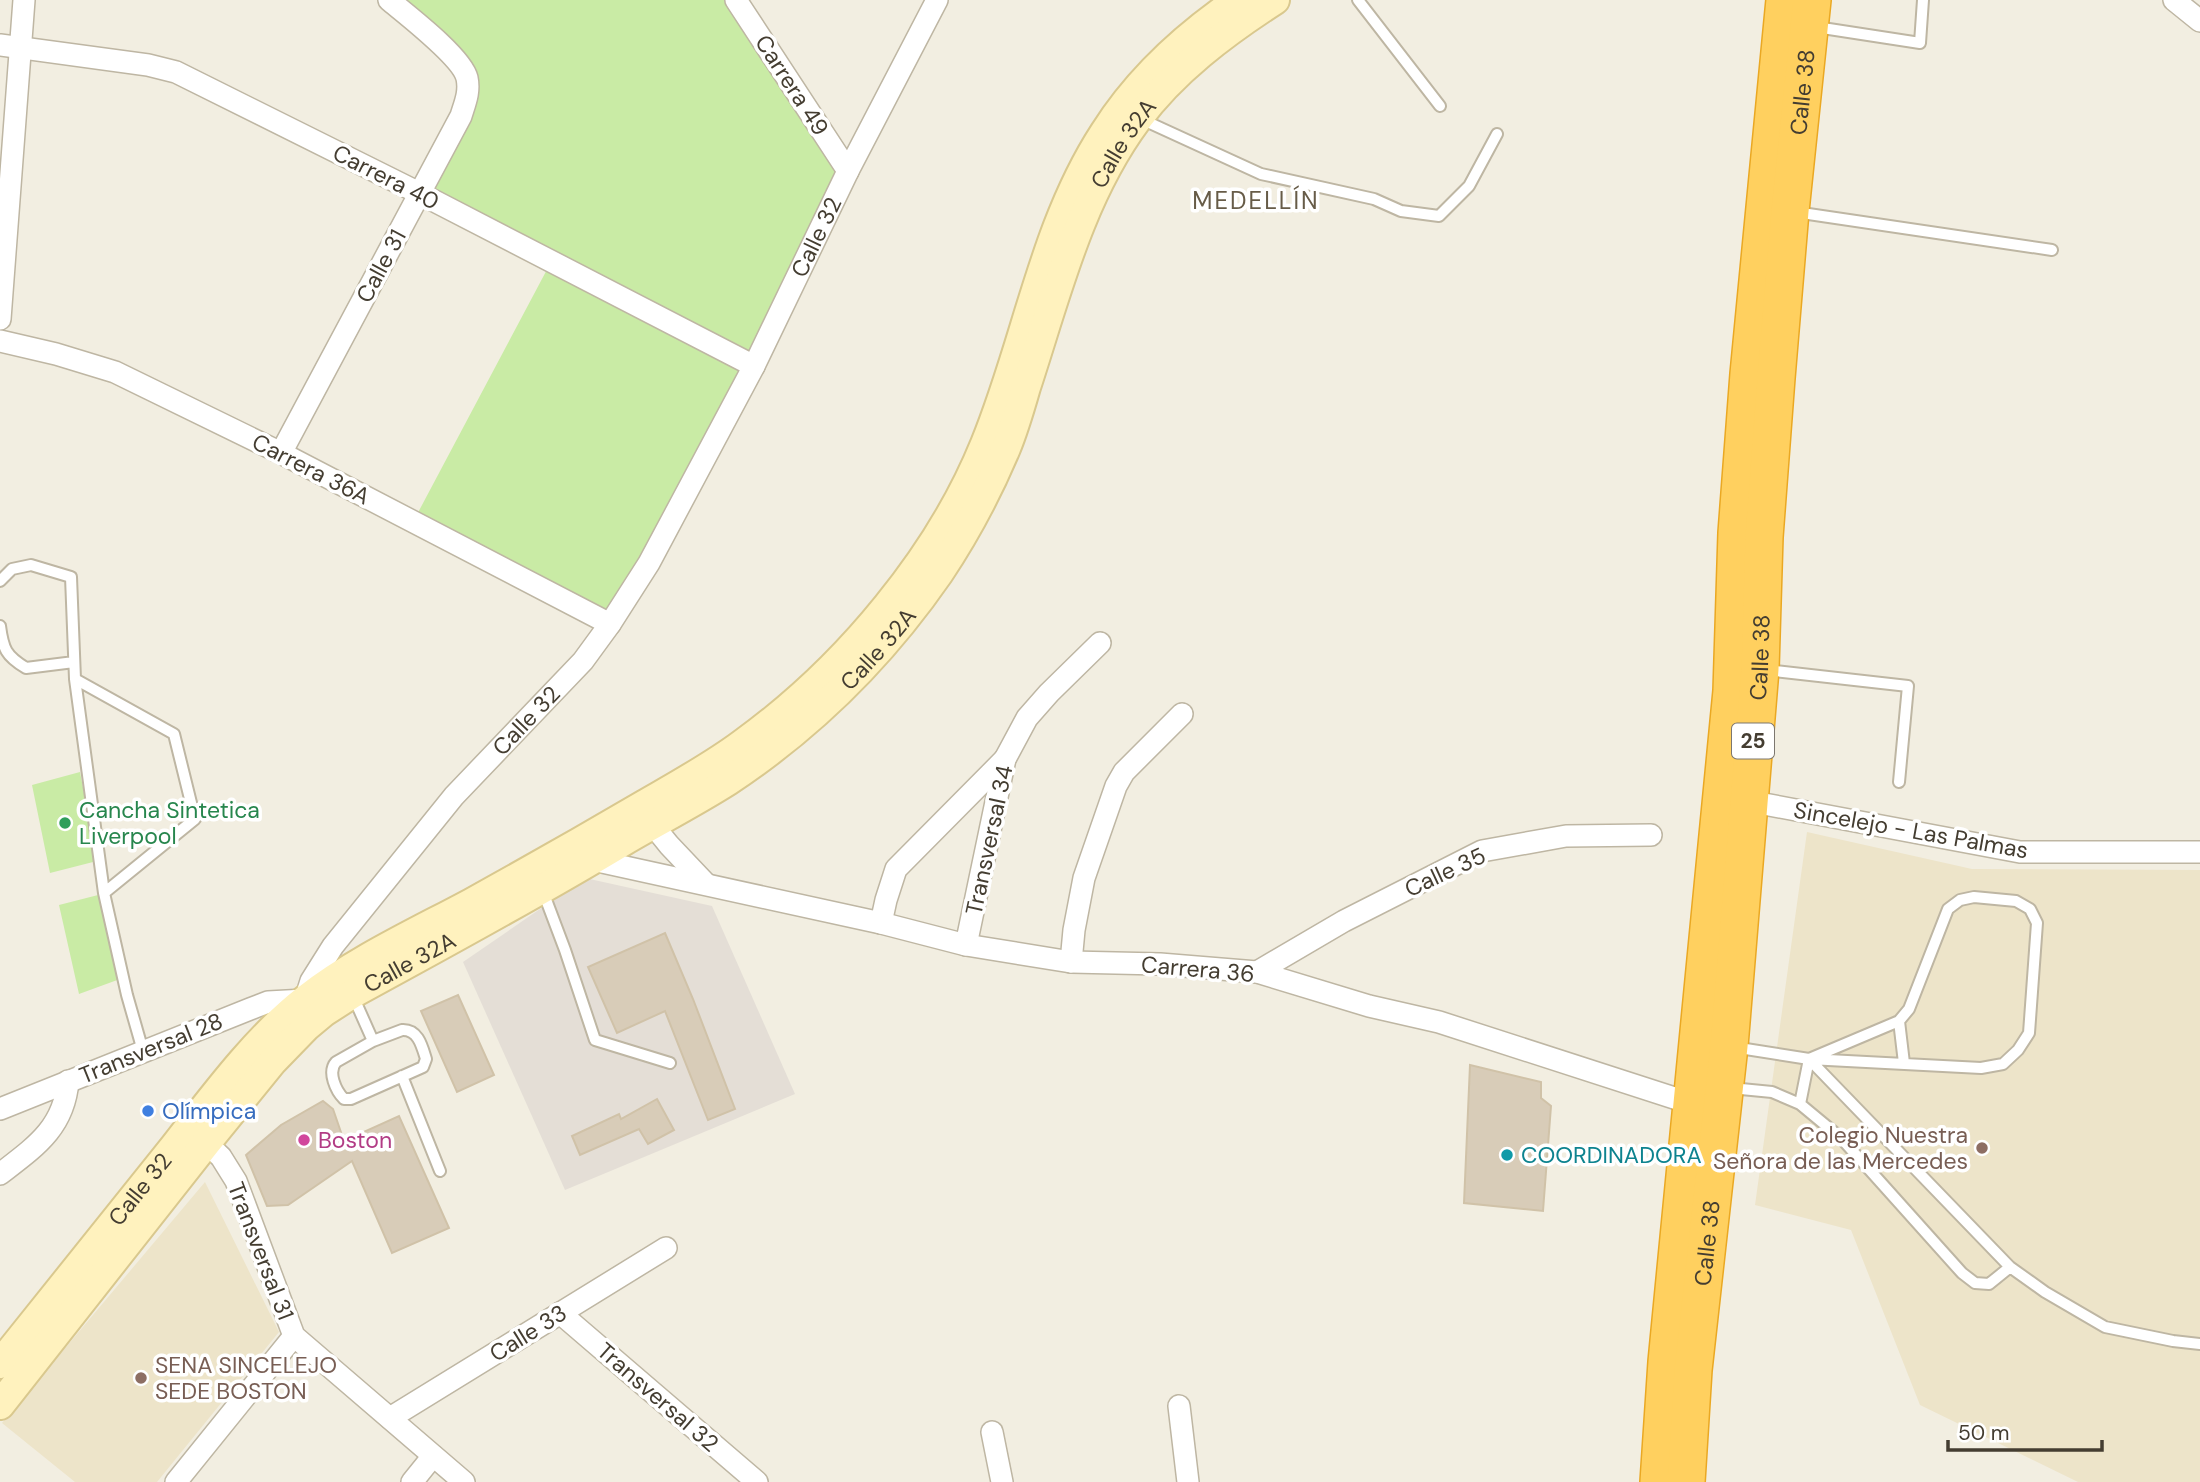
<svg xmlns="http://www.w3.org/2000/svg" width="2200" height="1482" viewBox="0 0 2200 1482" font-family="'DM Sans',sans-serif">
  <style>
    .industrial { fill: #e4ded6 }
    .education { fill: #ede4c9 }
    .green { fill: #c9eba5 }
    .building { fill: #d8ccb8; stroke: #d0c2a8; stroke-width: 2 }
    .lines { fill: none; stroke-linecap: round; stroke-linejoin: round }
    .lane-casing { stroke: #beb6a3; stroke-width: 14 }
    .street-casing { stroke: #beb6a3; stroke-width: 24 }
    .secondary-casing { stroke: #d9c88e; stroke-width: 32 }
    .highway-casing { stroke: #eaa823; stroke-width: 40 }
    .lane { stroke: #fff; stroke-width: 10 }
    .street { stroke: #fff; stroke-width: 21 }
    .secondary { stroke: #fff2be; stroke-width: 28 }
    .highway { stroke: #ffd05f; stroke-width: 37 }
    .leisure-dot { fill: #2e9e5b; stroke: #fff; stroke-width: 2.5 }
    .shop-dot { fill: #3f7fe0; stroke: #fff; stroke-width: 2.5 }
    .hotel-dot { fill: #d1479c; stroke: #fff; stroke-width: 2.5 }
    .education-dot { fill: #8d6e63; stroke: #fff; stroke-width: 2.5 }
    .culture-dot { fill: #0f9aa8; stroke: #fff; stroke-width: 2.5 }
    .labels { text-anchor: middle; stroke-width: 7; stroke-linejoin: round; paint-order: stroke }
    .shield { fill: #fff; stroke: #7c776f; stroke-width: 2 }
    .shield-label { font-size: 21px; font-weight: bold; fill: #443d31 }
    .street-label { font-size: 23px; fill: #443d31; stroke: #fff }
    .leisure-label { font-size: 23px; fill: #27864d; stroke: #fff; text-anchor: start }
    .shop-label { font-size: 23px; fill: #366cbe; stroke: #fff; text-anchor: start }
    .education-label { font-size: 23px; fill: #785e54; stroke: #fff; text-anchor: end }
    .hotel-label { font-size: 23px; fill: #b23c85; stroke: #fff; text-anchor: start }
    .culture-label { font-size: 23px; fill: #0d838f; stroke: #fff; text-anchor: start }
    .neighbourhood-label { font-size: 24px; letter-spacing: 2px; fill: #675c48; stroke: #fff }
  </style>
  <rect width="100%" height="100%" fill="#f2eee1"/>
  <path class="industrial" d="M585,878L712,906L795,1094L565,1190L463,962Z"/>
  <path class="education" d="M1807,832L1972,869L2200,870V1482H2078L1920,1405L1851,1230L1755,1205Z
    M205,1182L279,1332L157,1482H75L2,1423Z"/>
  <path class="green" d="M390,0H736L848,171L610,624L413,522L551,262L419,193L467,75Z
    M80,772L97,861L50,873L32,785Z
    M102,894L120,979L79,994L59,905Z"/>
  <path class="building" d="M665,933L693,999L735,1109L708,1120L665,1011L617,1033L588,967Z
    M458,995L494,1075L457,1092L421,1011Z
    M1470,1065L1541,1082V1098L1551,1106L1543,1211L1464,1203Z
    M657,1099L674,1130L648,1144L639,1129L580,1155L572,1136L619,1114L621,1119Z
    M323,1101L333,1109L344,1141L399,1116L449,1228L392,1253L352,1161L288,1205L267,1206L246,1155L281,1125Z"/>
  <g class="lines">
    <defs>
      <path id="lane" d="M1358,0L1440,106
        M1816,27L1920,43L1923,0
        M1141,119L1261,174L1374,199L1401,211L1439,216L1469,186L1497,134
        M1795,212L2052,250
        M0,581L12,569L31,565L71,577L75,679L104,893L127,995L143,1051
        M0,626C3,649 6,656 26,668L74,662
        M1766,670L1908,686L1899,782
        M75,679L174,734L195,819L104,893
        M542,889L565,950L595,1040L670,1063
        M353,996L373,1041
        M1899,1021L1904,1063
        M402,1030C418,1029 422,1046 426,1059L423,1067L351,1099H344C336,1091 327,1072 336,1062L373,1041Z
        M1733,1047L1809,1059L1981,1068L2003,1064L2018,1050L2029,1033L2037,923L2030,909L2016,901L1974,897L1960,900L1948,909L1909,1009L1899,1021L1809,1059
        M1809,1059L2010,1267L2045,1292L2105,1327L2173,1341L2200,1344
        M402,1076L440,1171
        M1731,1088L1772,1092L1800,1104L1841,1138L1962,1273L1975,1283L1989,1284L2010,1267
        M1800,1104L1809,1059"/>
      <g id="street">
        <path d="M736,0L848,171"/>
        <path d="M2174,0L2200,21"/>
        <path d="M0,45L148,65L176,72L419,193L754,366"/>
        <path d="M0,319L24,0"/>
        <path d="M0,341L56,354L115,372L281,453L610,624"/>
        <path d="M281,453L461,116C465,103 470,92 467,78C462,57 407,15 389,0"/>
        <path d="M1748,801L2020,852H2200"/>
        <path d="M644,814L669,845L705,883"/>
        <path d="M593,860L881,923L966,945L1071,962L1160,964L1257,972L1369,1006L1439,1022L1699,1106"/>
        <path d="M881,923L886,900L896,869L1005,759"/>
        <path d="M966,945L1005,759L1027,718L1049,693L1100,643"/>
        <path d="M1071,962L1074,930L1084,878L1116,786L1124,772L1182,714"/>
        <path d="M1257,972L1344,921L1482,851L1566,836L1651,835"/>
        <path id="s1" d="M0,1109L250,1009L268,1002L305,1000L311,981L333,946L454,796L583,661L610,624L649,563L754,366L848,171L937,0"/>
        <path d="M196,1133L221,1157L236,1181L294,1336L464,1482"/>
        <path d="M0,1174C35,1147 64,1128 68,1081"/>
        <path d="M560,1313L757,1482"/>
        <path d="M1179,1406L1188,1482"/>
        <path d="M390,1418L666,1248"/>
        <path d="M992,1432L1002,1482"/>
        <path d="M176,1482L294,1336"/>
        <path d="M412,1482L433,1456"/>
      </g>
      <g id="secondary">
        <path id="s2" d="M0,1364C58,1292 115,1220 173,1148C212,1098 256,1038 306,999C356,960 415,933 471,903C529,871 587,838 645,804C678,785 711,767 742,744C796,705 845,658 887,606C927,557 961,503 985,444C1027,342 1043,227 1104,133C1138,79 1185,36 1238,0"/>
        <path id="s3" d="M0,1405L207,1142L273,1061L306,1027L324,1012L352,994C443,944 535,895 624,841C658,821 695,802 728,781C811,726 883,654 939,573C965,534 988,491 1006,448C1014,429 1020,408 1026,387C1056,296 1079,198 1137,120C1173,71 1224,33 1275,0"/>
      </g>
      <g id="highway">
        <path d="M1659,1482L1667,1362L1732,691L1737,533L1749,374L1785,0"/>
        <path id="s4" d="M1686,1482L1693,1370L1729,1046L1760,669L1764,537L1776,378L1790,211L1812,0"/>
      </g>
    </defs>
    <use href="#lane" class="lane-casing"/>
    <use href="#street" class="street-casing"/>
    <use href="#secondary" class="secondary-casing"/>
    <use href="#highway" class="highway-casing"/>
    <use href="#lane" class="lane"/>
    <use href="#street" class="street"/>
    <use href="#secondary" class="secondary"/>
    <use href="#highway" class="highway"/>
  </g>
  <circle class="leisure-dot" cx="65" cy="823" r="7"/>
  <circle class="shop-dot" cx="148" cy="1111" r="7"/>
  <circle class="hotel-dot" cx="304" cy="1140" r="7"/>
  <g class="education-dot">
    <circle cx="1982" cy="1148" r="7"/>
    <circle cx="141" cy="1378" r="7"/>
  </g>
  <circle class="culture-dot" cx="1507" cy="1155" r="7"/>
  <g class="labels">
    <rect class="shield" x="1732" y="723.5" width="42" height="35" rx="5"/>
    <g class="shield-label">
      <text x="1753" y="748">25</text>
    </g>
    <g class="street-label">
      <text transform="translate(792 85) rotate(57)" y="8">Carrera 49</text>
      <text dy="8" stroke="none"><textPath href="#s4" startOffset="1395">Calle 38</textPath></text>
      <text dy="8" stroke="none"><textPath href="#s3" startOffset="1743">Calle 32A</textPath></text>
      <text transform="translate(386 177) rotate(27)" y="8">Carrera 40</text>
      <text dy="8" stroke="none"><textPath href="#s1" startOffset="1251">Calle 32</textPath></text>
      <text transform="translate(381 266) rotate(-62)" y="8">Calle 31</text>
      <text transform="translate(311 469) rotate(27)" y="8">Carrera 36A</text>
      <text dy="8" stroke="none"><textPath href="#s3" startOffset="1176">Calle 32A</textPath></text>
      <text dy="8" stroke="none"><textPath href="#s4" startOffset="828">Calle 38</textPath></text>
      <text dy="8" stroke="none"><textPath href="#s1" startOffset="684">Calle 32</textPath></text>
      <text transform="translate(1911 830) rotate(10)" y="8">Sincelejo - Las Palmas</text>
      <text transform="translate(989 840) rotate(-78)" y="8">Transversal 34</text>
      <text transform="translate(1445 872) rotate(-25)" y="8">Calle 35</text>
      <text dy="8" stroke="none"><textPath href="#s3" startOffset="609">Calle 32A</textPath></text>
      <text transform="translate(1198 969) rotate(5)" y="8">Carrera 36</text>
      <text transform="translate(151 1048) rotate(-22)" y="8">Transversal 28</text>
      <text dy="8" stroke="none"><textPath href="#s2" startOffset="224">Calle 32</textPath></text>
      <text dy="8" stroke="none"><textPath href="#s4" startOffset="240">Calle 38</textPath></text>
      <text transform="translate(261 1251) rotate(69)" y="8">Transversal 31</text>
      <text transform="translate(528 1333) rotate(-32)" y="8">Calle 33</text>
      <text transform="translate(658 1397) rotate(41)" y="8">Transversal 32</text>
    </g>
    <g class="leisure-label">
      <text x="79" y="818">Cancha Sintetica<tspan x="79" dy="26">Liverpool</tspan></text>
    </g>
    <g class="shop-label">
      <text x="162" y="1119">Olímpica</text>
    </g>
    <g class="education-label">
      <text x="1968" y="1143">Colegio Nuestra<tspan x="1968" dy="26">Señora de las Mercedes</tspan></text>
      <text x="155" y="1373" text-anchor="start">SENA SINCELEJO<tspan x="155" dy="26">SEDE BOSTON</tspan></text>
    </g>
    <g class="hotel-label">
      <text x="318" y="1148">Boston</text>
    </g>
    <g class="culture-label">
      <text x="1521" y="1163">COORDINADORA</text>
    </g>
    <g class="neighbourhood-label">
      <text x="1256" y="209">MEDELLÍN</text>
    </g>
  </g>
  <path d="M1948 1440v10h154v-10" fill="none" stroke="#443d31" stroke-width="3.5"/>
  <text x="1958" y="1440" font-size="21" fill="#443d31" stroke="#ffffff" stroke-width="5" paint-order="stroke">50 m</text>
</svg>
